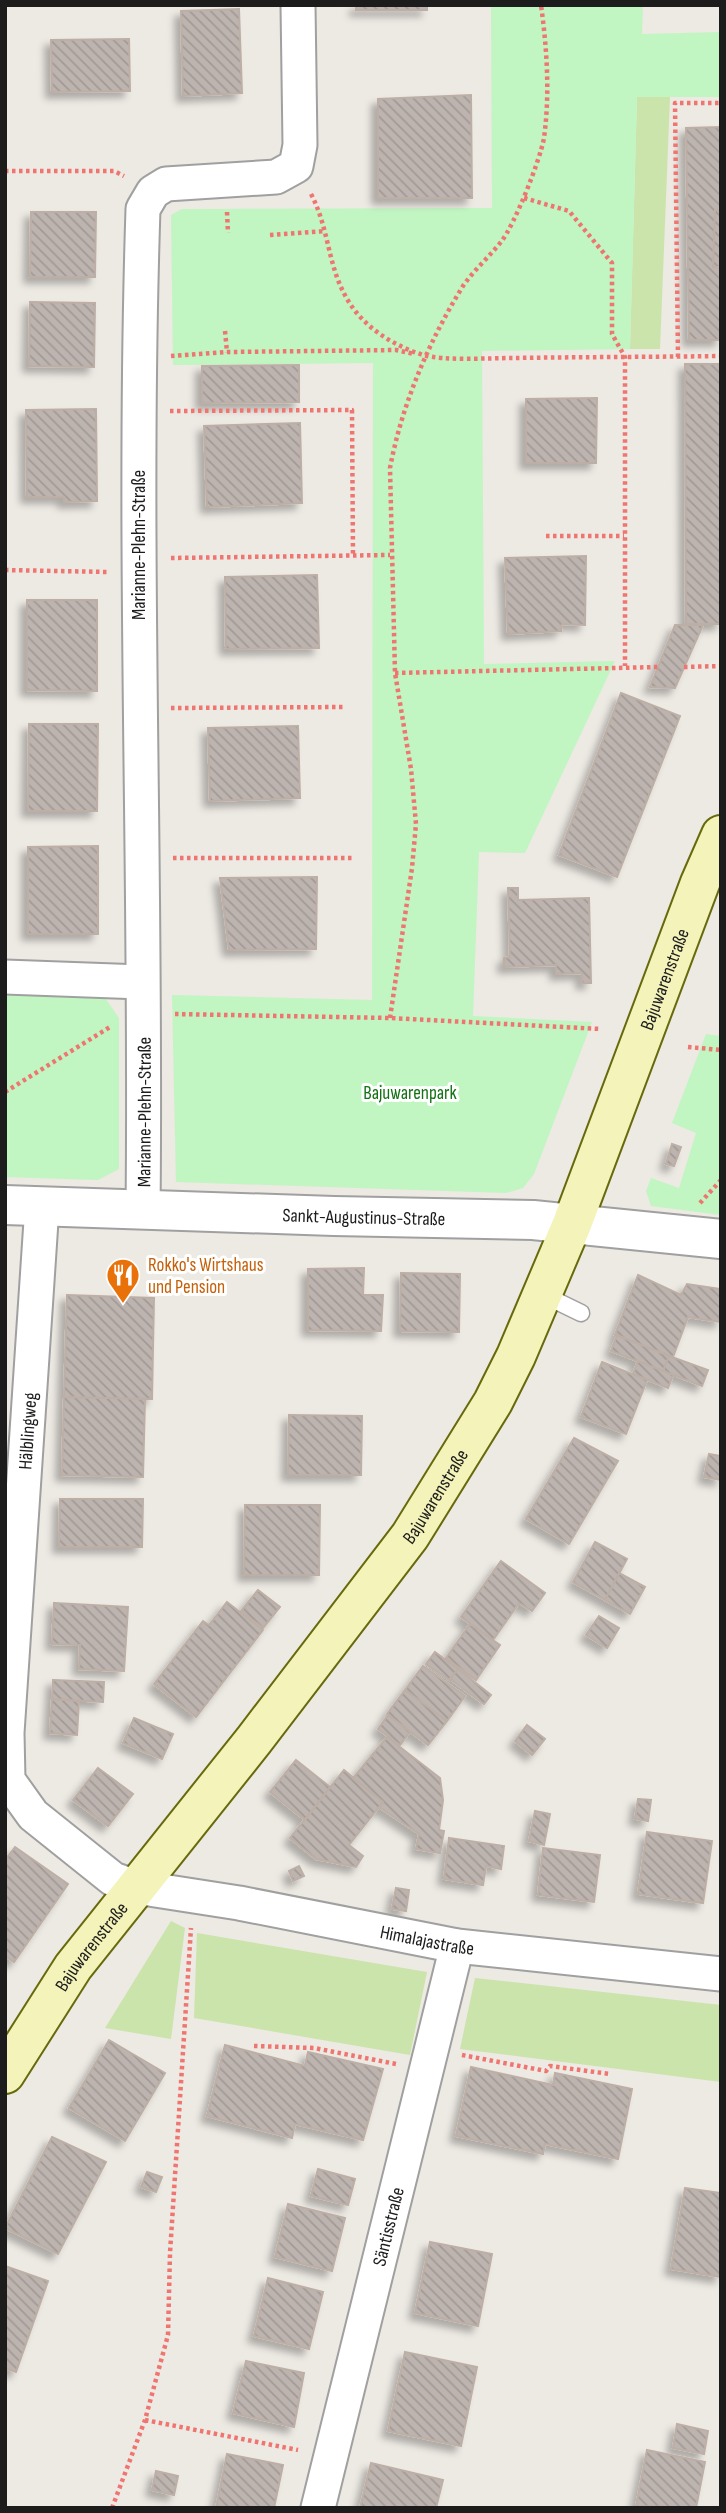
<svg xmlns="http://www.w3.org/2000/svg" width="726" height="2513" viewBox="0 0 726 2513" font-family="'Sofia Sans Condensed',sans-serif">
  <style>
    .grass { fill: #cbe4ab }
    .park { fill: #c1f5c2 }
    .building { fill: url(#building-back-hatch); stroke: #bdafa6; stroke-width: 2; filter: url(#shadow) }
    .lines { fill: none; stroke-linecap: round; stroke-linejoin: round }
    .service-casing { stroke: #a0a0a0; stroke-width: 19 }
    .minor-casing { stroke: #a0a0a0; stroke-width: 37 }
    .tertiary-casing { stroke: #a0a0a0; stroke-width: 42 }
    .secondary-casing { stroke: #676a0c; stroke-width: 42 }
    .path { stroke: #ef7571; stroke-width: 4.5; stroke-dasharray: 3.5 3.5; stroke-linecap: butt }
    .service { stroke: #fff; stroke-width: 16 }
    .minor { stroke: #fff; stroke-width: 33 }
    .tertiary { stroke: #fff; stroke-width: 38 }
    .secondary { stroke: #f4f3b9; stroke-width: 38 }
    .labels { text-anchor: middle; stroke-width: 6; stroke-linejoin: round; paint-order: stroke }
    .street-label { font-size: 19px; fill: #1c1c1c; stroke: #fff }
    .park-label { font-size: 19px; fill: #137214; stroke: #fff }
    .food-label { font-size: 19px; fill: #c56008; stroke: #fff; text-anchor: start }
  </style>
  <defs>
    <pattern id="building-back-hatch" width="6" height="6" patternUnits="userSpaceOnUse" patternTransform="scale(1.75)"><rect width="6" height="6" fill="#bdb4af"/><path d="M-1 5l2 2M0 0l6 6M5-1l2 2" fill="none" stroke="#a29a96"/></pattern>
    <filter id="shadow"><feDropShadow dx="-6" dy="6" stdDeviation="3.5" flood-color="#0004"/></filter>
  </defs>
  <rect width="100%" height="100%" fill="#ede9e3"/>
  <path class="grass" d="M637,97H670L660,349H630Z
    M171,1921L185,1928L171,2039L105,2028Z
    M197,1933L427,1972L410,2055L194,2018Z
    M475,1978L721,2005V2082L460,2049Z"/>
  <path class="park" d="M491,5H643L642,34L721,32V97H637L630,349L482,351L484,664L615,661L525,853L479,852L473,1016L592,1022L534,1174L523,1188L506,1193L176,1182L172,995L372,1000L373,363L173,365L171,215L182,209L492,208Z
    M5,991L103,995L119,1018V1169L98,1180L5,1177Z
    M706,1034L721,1036V1215L651,1206L646,1191L651,1178L679,1188L696,1133L672,1123Z"/>
  <path class="building" d="M356,5H427V10H356Z
    M239,9L242,93L183,96L181,11Z
    M129,39L130,91L52,92L51,40Z
    M471,95L472,198H378V99Z
    M721,127V210H715L713,267H721V340H689L686,128Z
    M715,210H721V267H713Z
    M31,212H96L95,277H30Z
    M30,302L95,303L94,367L29,366Z
    M685,364H721V624H686Z
    M299,365V402L202,403V366Z
    M597,398L596,463H526V399Z
    M96,409L97,501L64,502V497H27L26,410Z
    M300,423L302,503L207,507L204,426Z
    M586,556L585,625L562,624L561,631L508,634L505,558Z
    M317,575L319,648L226,649L225,577Z
    M27,600H97V691L27,690Z
    M675,625H703L675,688L650,687Z
    M621,693L680,716L617,877L559,855Z
    M29,724H98L97,811H28Z
    M298,726L300,798L210,801L208,728Z
    M98,846V934H28V847Z
    M317,877L316,949L229,950L220,878Z
    M508,888H518V900L589,898L591,983H582V973L556,974V965L504,967V958L510,957Z
    M672,1144L681,1147L674,1166L666,1164Z
    M364,1268L363,1295H383L381,1331L308,1330V1269Z
    M401,1273L460,1274L459,1332L400,1331Z
    M638,1275L681,1295L687,1284L721,1289V1322L688,1317L673,1357L615,1335Z
    M67,1295L154,1298L152,1399L64,1397Z
    M617,1335L669,1356L663,1371L611,1351Z
    M669,1356L708,1370L702,1386L663,1371Z
    M638,1361L673,1375L668,1388L633,1374Z
    M602,1362L647,1380L626,1434L581,1417Z
    M64,1397L145,1399L143,1477L62,1475Z
    M289,1415L362,1416L361,1475H288Z
    M574,1438L618,1461L569,1544L526,1519Z
    M709,1454L721,1456V1480L704,1477Z
    M60,1499H143L142,1547H59Z
    M245,1505H320L319,1575H244Z
    M595,1542L627,1559L605,1600L573,1582Z
    M501,1561L545,1593L532,1611L519,1603L493,1640L461,1617Z
    M619,1573L645,1587L630,1614L605,1600Z
    M258,1590L280,1607L263,1628L241,1611Z
    M227,1602L263,1630L196,1717L154,1684L203,1621L209,1625Z
    M54,1603L128,1607L124,1671L79,1669L80,1645L52,1644Z
    M599,1616L619,1628L607,1648L586,1635Z
    M470,1624L500,1645L476,1680L446,1658Z
    M435,1652L458,1669L449,1680L426,1664Z
    M423,1666L465,1696L447,1721L405,1690Z
    M458,1669L491,1695L484,1704L450,1679Z
    M53,1680L104,1682L103,1702L52,1699Z
    M405,1690L447,1721L428,1745L387,1714Z
    M52,1699L79,1701L77,1735L50,1733Z
    M388,1715L410,1732L400,1745L378,1729Z
    M134,1718L173,1734L162,1759L123,1743Z
    M527,1725L545,1739L532,1755L515,1741Z
    M387,1737L440,1778L443,1800L439,1830L444,1831L440,1853L416,1849L419,1834L379,1807L383,1802L353,1778Z
    M296,1760L330,1787L305,1820L270,1792Z
    M98,1768L133,1794L108,1826L73,1800Z
    M344,1770L383,1802L349,1845L363,1856L356,1867L316,1859L290,1838Z
    M638,1799L651,1800L648,1821L635,1819Z
    M535,1811L550,1814L544,1845L529,1841Z
    M647,1832L712,1841L703,1903L638,1894Z
    M449,1838L504,1846L501,1869L486,1866L483,1885L444,1879Z
    M15,1847L68,1884L14,1962L5,1956V1860Z
    M543,1848L600,1855L594,1902L538,1895Z
    M299,1866L304,1876L293,1881L289,1871Z
    M396,1888L409,1890L406,1911L392,1909Z
    M109,2040L165,2073L125,2141L69,2108Z
    M225,2045L305,2066L308,2052L383,2069L363,2140L295,2124L292,2138L207,2116Z
    M471,2067L553,2085L555,2073L632,2089L618,2159L545,2144L543,2154L456,2136Z
    M52,2137L106,2162L58,2254L5,2228Z
    M318,2169L355,2179L348,2205L311,2196Z
    M147,2172L162,2177L156,2192L141,2187Z
    M685,2188L721,2193L719,2210L721,2211V2277L671,2269Z
    M288,2204L345,2218L332,2271L275,2257Z
    M430,2242L492,2254L478,2326L415,2313Z
    M5,2266L48,2281L16,2372L5,2368Z
    M268,2278L323,2292L309,2349L254,2336Z
    M405,2352L477,2367L461,2446L388,2431Z
    M246,2361L304,2373L294,2427L233,2413Z
    M677,2424L708,2431L704,2454L673,2448Z
    M647,2450L705,2462L696,2508L636,2506Z
    M227,2454L283,2465L274,2508H216Z
    M371,2463L443,2480L436,2508H360Z
    M156,2471L178,2476L174,2495L152,2490Z"/>
  <g class="lines">
    <defs>
      <path id="service" d="M542,1294L581,1313"/>
      <g id="minor">
        <path d="M5,977L142,982"/>
        <path id="s1" d="M42,1206L7,1733L8,1780L33,1815L113,1879L136,1887L239,1903L457,1946L721,1974"/>
        <path id="s2" d="M143,1210C147,876 132,542 143,209L153,192L166,184L276,177L296,166L300,145L298,5"/>
        <path id="s3" d="M318,2508L457,1946"/>
      </g>
      <g id="tertiary">
        <path id="s4" d="M5,1205L334,1216L533,1220L721,1239"/>
      </g>
      <g id="secondary">
        <path id="s5" d="M5,2074L73,1967L254,1740L410,1536L493,1402L516,1356L572,1224L700,883L721,835"/>
      </g>
    </defs>
    <use href="#service" class="service-casing"/>
    <use href="#minor" class="minor-casing"/>
    <use href="#tertiary" class="tertiary-casing"/>
    <use href="#secondary" class="secondary-casing"/>
    <path class="path" d="M5,171H114L124,176
      M311,194C332,234 326,274 356,312C373,333 398,347 423,355C445,361 488,358 513,358C582,357 651,357 721,356
      M524,198L569,211L612,263V334L625,357V666
      M227,212L228,233
      M270,235L325,231
      M225,331L227,352
      M171,356L227,352L396,350L414,354
      M678,357L675,103H721
      M170,411L352,410L353,555
      M546,536H624
      M171,558L390,555
      M5,570L109,572
      M684,667L721,666
      M395,673L659,667
      M171,708L345,707
      M173,858H352
      M175,1014L390,1018L601,1029
      M390,1018L412,868L416,824L411,769L395,673L390,468C402,404 429,341 463,286C474,270 489,257 501,242C515,224 540,160 544,138C550,94 547,49 541,5
      M688,1047L721,1050
      M5,1092L110,1027
      M700,1203L721,1180
      M254,2046L314,2048L396,2064
      M462,2055L546,2071L550,2066L610,2074
      M145,2420L298,2450
      M112,2508L145,2420L168,2335L170,2253L191,1928"/>
    <use href="#service" class="service"/>
    <use href="#minor" class="minor"/>
    <use href="#tertiary" class="tertiary"/>
    <use href="#secondary" class="secondary"/>
  </g>
  <defs>
    <symbol id="restaurant-pin" viewBox="-11 -11 22 30"><path d="M0 17L-7.5 6A9.5 9.5 0 1 1 7.5 6Z" fill="#e8710a" stroke="#fff"/><path d="M-5-6h1v4h1v-4h1v4h1v-4h1v5L-1.5 .5V6h-2V.5L-5-1ZM5-6V6H3V1.5H1.5Q1.5-4 5-6Z" fill="#fff"/></symbol>
  </defs>
  <g fill-rule="evenodd">
    <use href="#restaurant-pin" x="104" y="1256" width="38" height="52"/>
  </g>
  <g class="labels">
    <g class="street-label">
      <text transform="translate(138 545) rotate(-90)" y="7">Marianne-Plehn-Straße</text>
      <text dy="7" stroke="none"><textPath href="#s5" startOffset="1288">Bajuwarenstraße</textPath></text>
      <text dy="7" stroke="none"><textPath href="#s2" startOffset="98">Marianne-Plehn-Straße</textPath></text>
      <text dy="7" stroke="none"><textPath href="#s4" startOffset="359">Sankt-Augustinus-Straße</textPath></text>
      <text transform="translate(27 1431) rotate(-86)" y="7">Hälblingweg</text>
      <text dy="7" stroke="none"><textPath href="#s5" startOffset="721">Bajuwarenstraße</textPath></text>
      <text dy="7" stroke="none"><textPath href="#s1" startOffset="1041">Himalajastraße</textPath></text>
      <text dy="7" stroke="none"><textPath href="#s5" startOffset="154">Bajuwarenstraße</textPath></text>
      <text dy="7" stroke="none"><textPath href="#s3" startOffset="290">Säntisstraße</textPath></text>
    </g>
    <g class="park-label">
      <text x="410" y="1099">Bajuwarenpark</text>
    </g>
    <g class="food-label">
      <text x="148" y="1271">Rokko's Wirtshaus<tspan x="148" dy="22">und Pension</tspan></text>
    </g>
  </g>
  <rect width="726" height="2513" fill="none" stroke="#1c1c1c" stroke-width="14"/>
</svg>
